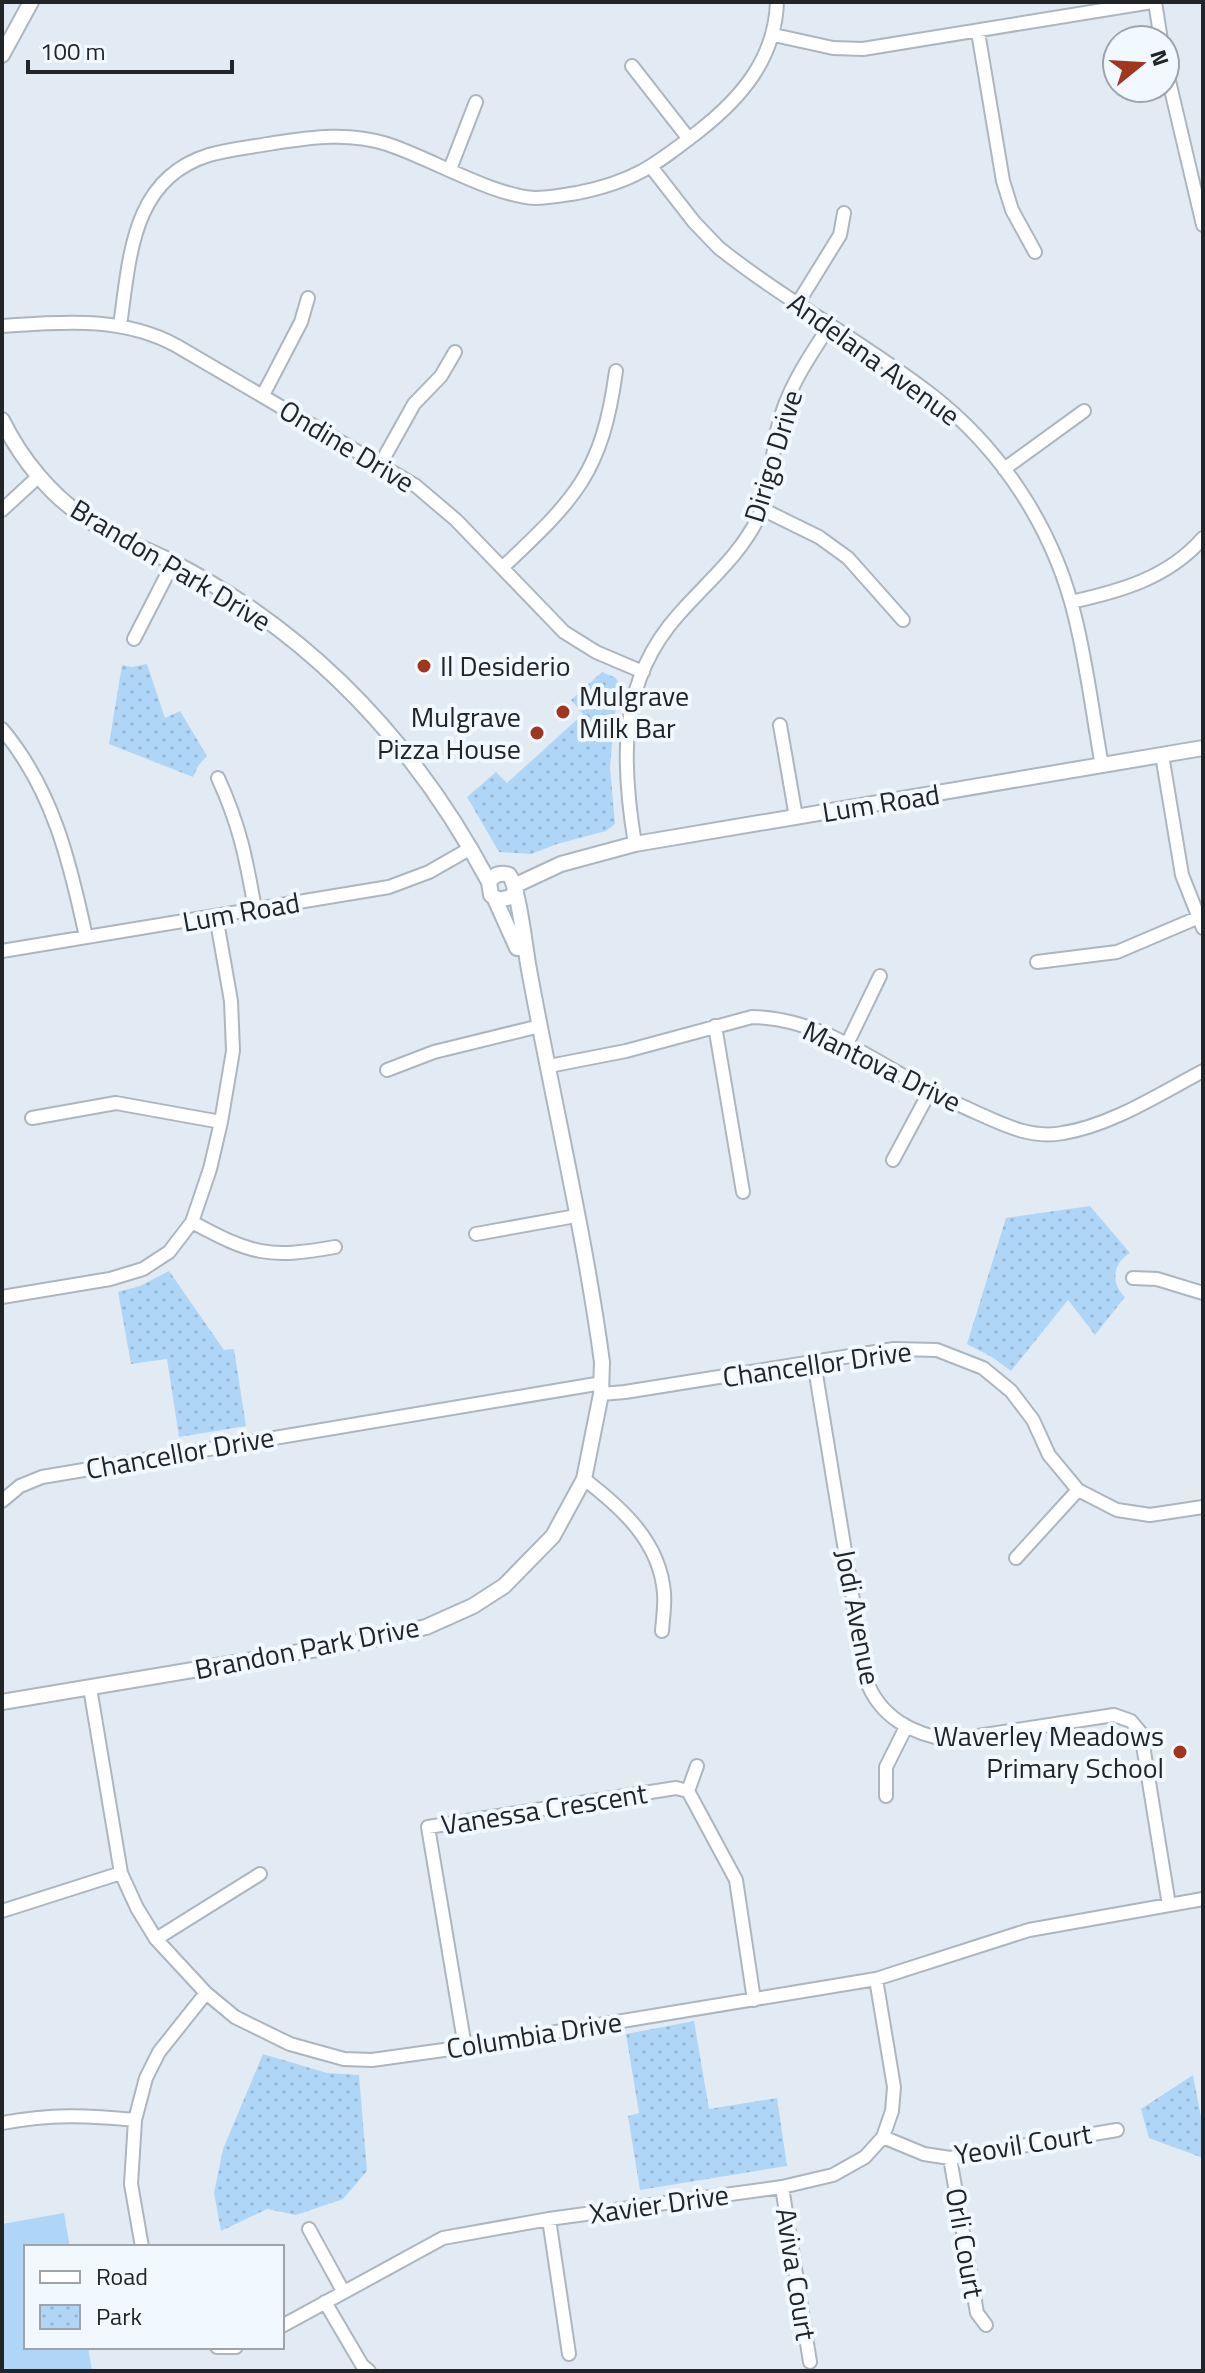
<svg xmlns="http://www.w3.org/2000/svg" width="1205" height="2373" viewBox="0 0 1205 2373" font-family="'Titillium Web',sans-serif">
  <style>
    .park { fill: url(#park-dots) }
    .pitch { fill: #b0d6f7 }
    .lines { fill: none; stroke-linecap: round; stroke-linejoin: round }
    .minor-casing { stroke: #adb6be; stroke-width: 16 }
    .tertiary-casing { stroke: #adb6be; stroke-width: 18 }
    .minor { stroke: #fff; stroke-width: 12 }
    .tertiary { stroke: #fff; stroke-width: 14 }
    .poi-dot { fill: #9f361d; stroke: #f1f8ff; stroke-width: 3 }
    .labels { text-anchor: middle; stroke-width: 8; stroke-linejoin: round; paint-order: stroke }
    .street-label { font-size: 28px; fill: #222528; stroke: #f1f8ff }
    .poi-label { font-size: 28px; fill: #222528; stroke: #f1f8ff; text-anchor: start }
  </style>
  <defs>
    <pattern id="park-dots" width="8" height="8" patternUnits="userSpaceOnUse" patternTransform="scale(2)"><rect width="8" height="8" fill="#b0d6f7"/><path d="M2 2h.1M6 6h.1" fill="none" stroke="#97b8d4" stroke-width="1.8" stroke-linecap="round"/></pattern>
  </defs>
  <rect width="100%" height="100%" fill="#e2ebf4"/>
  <path class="park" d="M147,664L165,718L180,711L207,756L198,766L193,777L109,744L122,665L132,667Z
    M602,672L616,678L621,688L614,718L610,768L615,824L606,831L557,844L531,854L499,852L467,797L496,772L507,783L583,714L571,700Z
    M1090,1206L1130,1253C1113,1263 1110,1283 1125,1297L1095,1335L1068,1300L1011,1371L992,1357L967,1344L1006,1218Z
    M169,1271L224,1350L234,1349L246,1426L179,1437L167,1359L131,1364L118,1292L140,1286Z
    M694,2021L709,2109L777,2098L787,2166L640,2190L628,2116L639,2113L626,2034Z
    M263,2054L327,2073L359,2075L367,2171L343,2199L296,2215L267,2209L221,2231L214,2193L223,2149Z
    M1193,2075L1203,2127V2158L1149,2138L1141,2109Z"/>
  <path class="pitch" d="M64,2213L70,2247H26V2347H88L92,2371H2V2224Z"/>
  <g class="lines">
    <defs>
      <path id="minor" d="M1155,2L1161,40
        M978,32L1003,181L1012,210L1035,252
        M774,35L833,48L863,49L1152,2
        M1165,64L1203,225
        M632,66L689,139
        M652,168L694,222L719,248C787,302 865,343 933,396C1003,451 1054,530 1075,617C1087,665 1093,716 1102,766
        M450,169L476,102
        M798,303L840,235L844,213
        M120,325C130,258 131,179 209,155C230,149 252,147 274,143C313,137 349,132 387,144C430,158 493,196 535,198C549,198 563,195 577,193C633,182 654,166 699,131C741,98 775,59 777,2
        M2,326C63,322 122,316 177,346L416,486L456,520L564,632L596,652L643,672
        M263,395L301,322L308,298
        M381,463L414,404L441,376L455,352
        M1004,469L1084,411
        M762,509L819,537L848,558L903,620
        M2,510L39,476
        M502,568C575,499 602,474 616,371
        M1071,602C1121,591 1168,578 1203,538
        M134,639L173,563
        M780,725L796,817
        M2,729C53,790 70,862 86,937
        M1162,755L1182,875L1203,928
        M218,778C240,826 246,858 255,909
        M635,844C621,760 618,682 679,614C708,581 740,556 759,516C772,489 771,456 778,427C787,389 809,357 830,325
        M2,951L389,887L429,872L471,848
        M1037,962L1117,952L1197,918
        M715,1026L743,1192
        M848,1042L880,976
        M549,1066L626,1051L752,1017C821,1018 872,1061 931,1091C945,1099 960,1105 975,1112C1004,1125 1031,1139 1063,1133C1112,1125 1159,1094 1203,1071
        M387,1070L434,1052L540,1026
        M32,1118L116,1103L221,1122
        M893,1160L930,1091
        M192,1222C251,1254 268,1259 335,1247
        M476,1234L576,1216
        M1133,1278L1157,1279L1203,1293
        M2,1297L110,1279L143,1269L169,1252L192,1222L210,1169L221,1122L233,1051L231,1001L216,916
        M814,1362L866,1679C879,1717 913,1735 951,1740L1114,1715L1131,1721L1141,1733L1169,1905
        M601,1394L625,1392L894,1349L937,1350L983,1368L1011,1391L1033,1420L1049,1455L1078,1490L1117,1510L1150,1515L1203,1507
        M584,1479C622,1508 660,1542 664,1593C665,1605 663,1618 662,1631
        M2,1501L20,1486L42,1477L602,1383
        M1016,1558L1078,1490
        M90,1688L121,1873L137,1908L156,1939L206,1993L235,2017L290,2044L344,2059L372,2060L465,2047L876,1979L1029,1930L1203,1899
        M688,1791L697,1766
        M886,1796V1767L906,1727
        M2,1911L121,1873
        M156,1939L260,1874
        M465,2047L428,1827L676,1788L688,1791L736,1880L754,2000
        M2,2123C51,2114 86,2115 135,2120
        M883,2137L924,2154L950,2158L1117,2130
        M950,2158L977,2313L986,2325
        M782,2187L810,2362
        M549,2219L569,2354
        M309,2229L343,2291
        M142,2247L131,2184L135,2120L146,2078L159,2052L206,1993
        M325,2302L362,2365L369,2371
        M282,2326L443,2238L549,2219L782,2187L833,2175L865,2157L883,2137L892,2111L894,2087L876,1979
        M217,2347H236"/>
      <path id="tertiary" d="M2,55L31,2
        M2,420C21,459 51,496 88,520C112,536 138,546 164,558C195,573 225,591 253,610C355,681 431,773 489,882
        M516,885L561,864L635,844L1203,748
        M495,899L517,948
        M2,1702L365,1641L426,1627L473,1606L504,1586L553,1536L584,1479L601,1394L602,1362C584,1229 552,1097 528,964C525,946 518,885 509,875C501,872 494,874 489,882L491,895L499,900L511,897L516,890"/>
    </defs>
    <use href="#minor" class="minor-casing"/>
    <use href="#tertiary" class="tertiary-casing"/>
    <use href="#minor" class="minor"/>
    <use href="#tertiary" class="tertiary"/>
  </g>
  <g class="poi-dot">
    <circle cx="424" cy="666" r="8"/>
    <circle cx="563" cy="712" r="8"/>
    <circle cx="537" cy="733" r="8"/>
    <circle cx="1180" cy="1752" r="8"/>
  </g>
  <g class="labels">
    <g class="street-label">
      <text transform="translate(874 359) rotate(36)" y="10">Andelana Avenue</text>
      <text transform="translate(347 446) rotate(31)" y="10">Ondine Drive</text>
      <text transform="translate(773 456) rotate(-73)" y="10">Dirigo Drive</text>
      <text transform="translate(171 565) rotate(31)" y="10">Brandon Park Drive</text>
      <text transform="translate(881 803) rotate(-9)" y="10">Lum Road</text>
      <text transform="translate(241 912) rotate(-10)" y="10">Lum Road</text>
      <text transform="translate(882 1066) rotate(26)" y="10">Mantova Drive</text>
      <text transform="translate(817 1364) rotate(-8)" y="10">Chancellor Drive</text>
      <text transform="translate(180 1453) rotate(-10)" y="10">Chancellor Drive</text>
      <text transform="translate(858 1617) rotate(79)" y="10">Jodi Avenue</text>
      <text transform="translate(307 1648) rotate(-11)" y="10">Brandon Park Drive</text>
      <text transform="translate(544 1809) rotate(-9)" y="10">Vanessa Crescent</text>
      <text transform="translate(534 2035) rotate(-9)" y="10">Columbia Drive</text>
      <text transform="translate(1023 2144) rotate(-9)" y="10">Yeovil Court</text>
      <text transform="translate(659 2204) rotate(-8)" y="10">Xavier Drive</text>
      <text transform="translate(965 2243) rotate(80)" y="10">Orli Court</text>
      <text transform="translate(796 2274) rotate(81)" y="10">Aviva Court</text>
    </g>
    <g class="poi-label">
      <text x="440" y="676">Il Desiderio</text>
      <text x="579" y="706">Mulgrave<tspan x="579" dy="32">Milk Bar</tspan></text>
      <text x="521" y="727" text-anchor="end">Mulgrave<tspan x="521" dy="32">Pizza House</tspan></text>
      <text x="1164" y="1746" text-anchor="end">Waverley Meadows<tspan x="1164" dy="32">Primary School</tspan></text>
    </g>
  </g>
  <rect width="1205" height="2373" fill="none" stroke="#222528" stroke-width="8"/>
  <rect x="24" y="2245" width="260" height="104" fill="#f1f8ff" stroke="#9ea4a9" stroke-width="2"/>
  <rect x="40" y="2271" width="40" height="12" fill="#ffffff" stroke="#9ea4a9" stroke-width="2"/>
  <text x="96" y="2285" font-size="24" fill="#222528">Road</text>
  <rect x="40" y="2305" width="40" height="24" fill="url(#park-dots)" stroke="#9ea4a9" stroke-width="2"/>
  <text x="96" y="2325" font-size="24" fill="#222528">Park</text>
  <g transform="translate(1141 64) rotate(72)"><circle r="38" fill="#f1f8ff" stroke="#9ea4a9" stroke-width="2"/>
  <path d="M0-6L14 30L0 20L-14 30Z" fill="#9f361d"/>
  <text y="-12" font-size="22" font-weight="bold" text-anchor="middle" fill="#222528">N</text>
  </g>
  <path d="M28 60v12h204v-12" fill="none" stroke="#222528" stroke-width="4"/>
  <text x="40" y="60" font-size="24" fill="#222528" stroke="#f1f8ff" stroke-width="6" paint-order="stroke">100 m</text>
</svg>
